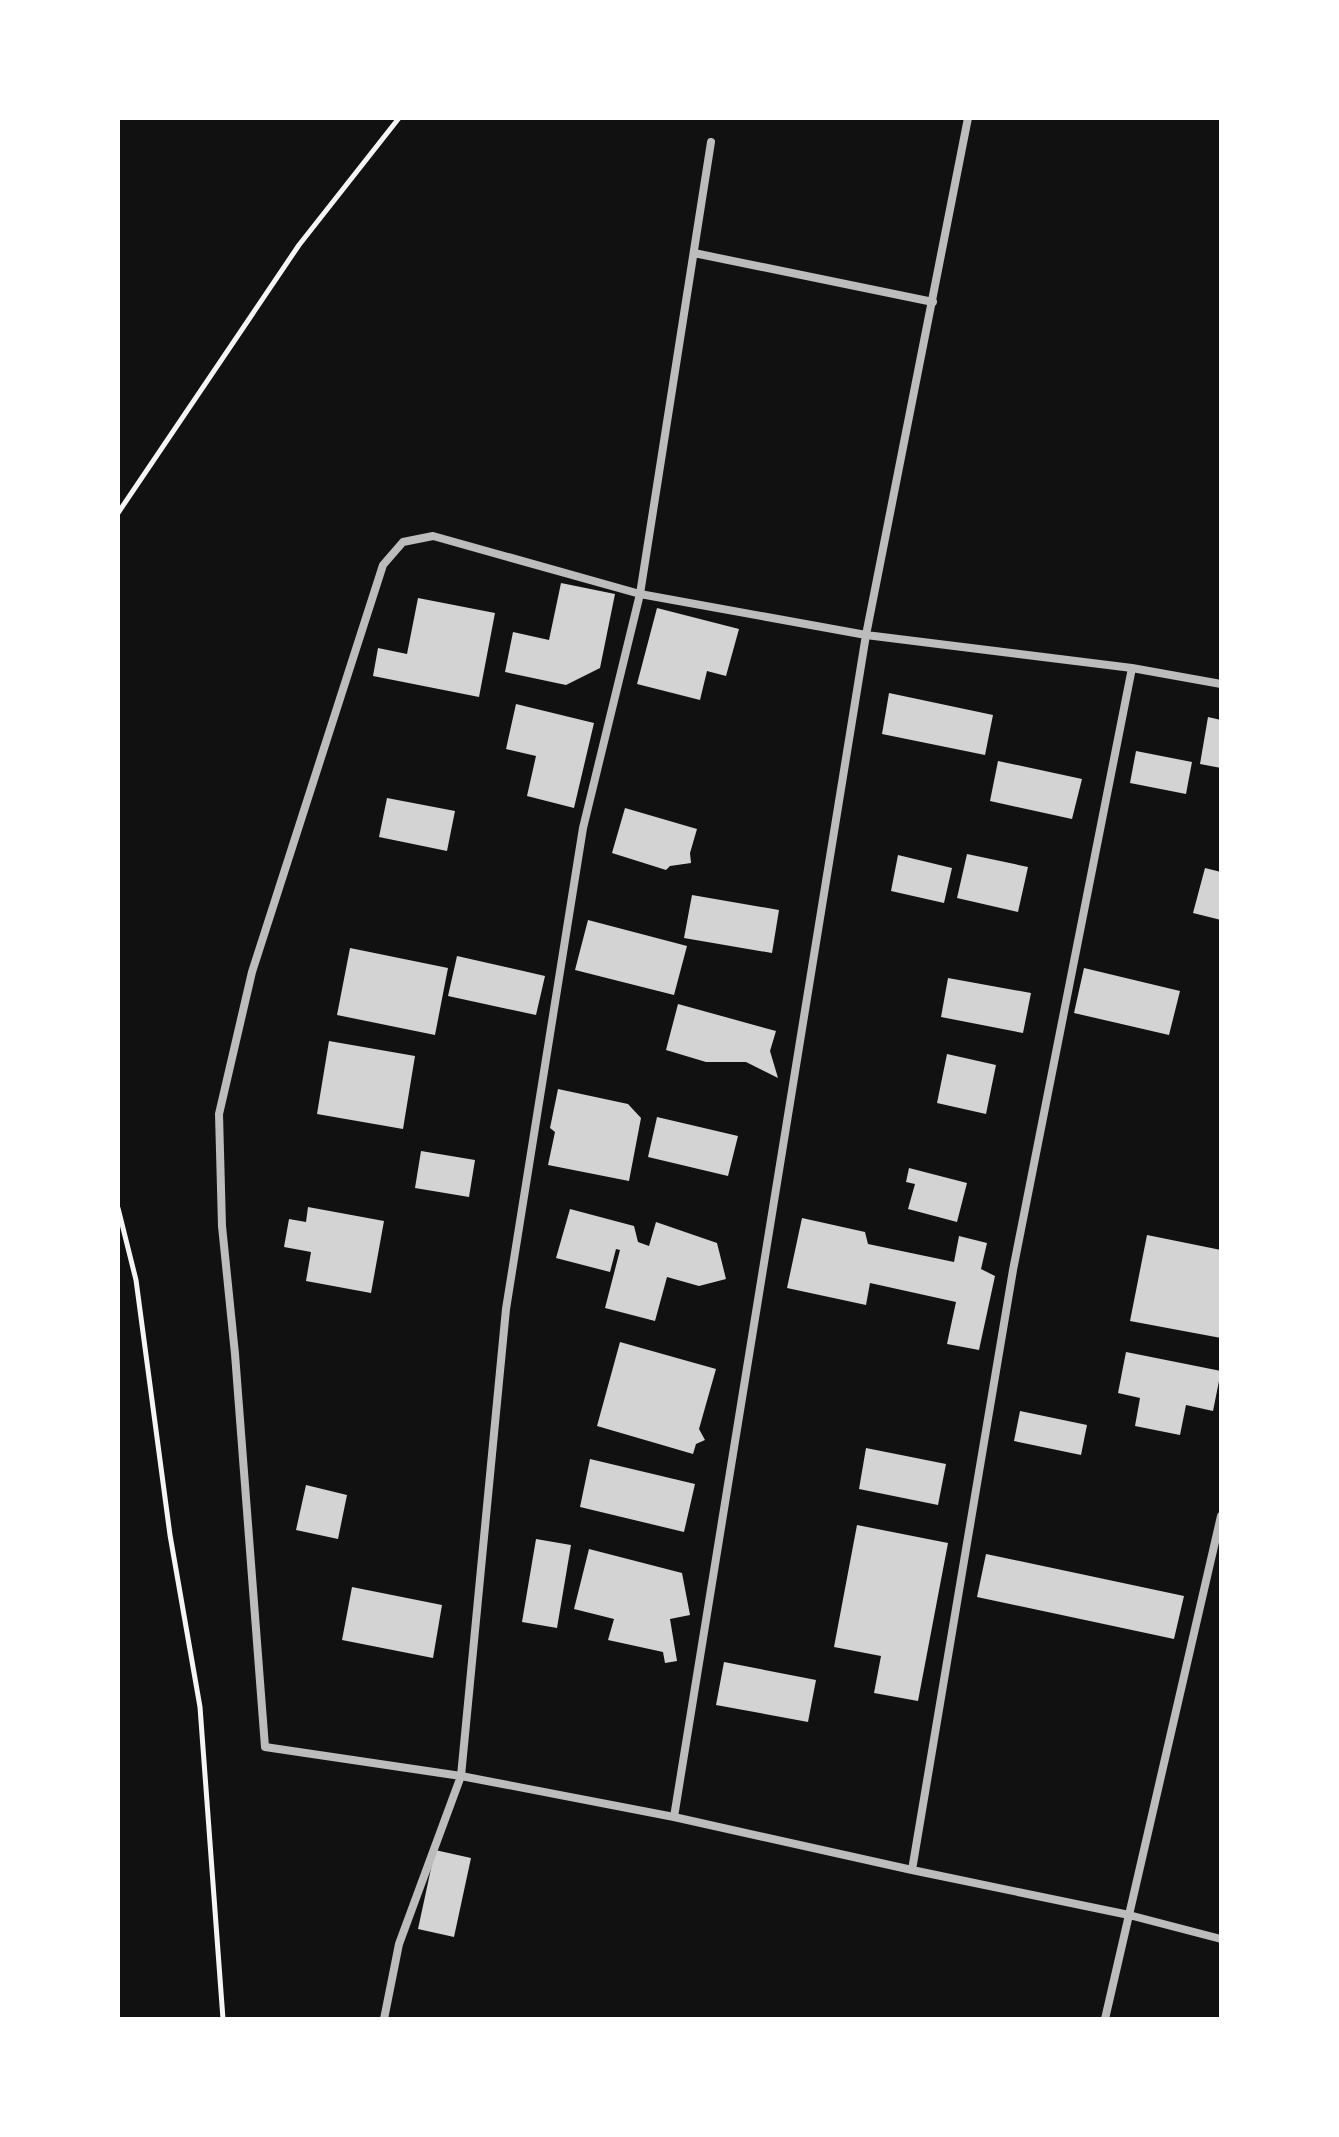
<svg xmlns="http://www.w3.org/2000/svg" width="1339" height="2137" viewBox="0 0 1339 2137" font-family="Merriweather,serif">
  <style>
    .building { fill: #d3d3d3 }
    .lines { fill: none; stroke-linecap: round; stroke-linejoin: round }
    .path { stroke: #f5f5f5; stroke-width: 5 }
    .minor { stroke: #bcbcbc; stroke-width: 8 }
  </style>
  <rect width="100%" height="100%" fill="#111"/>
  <path class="building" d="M561,583L615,594L600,668L566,685L505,672L513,632L549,640Z
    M418,598L495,613L479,697L373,676L378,648L407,654Z
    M657,608L739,629L726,676L707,671L700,700L637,684Z
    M889,693L993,715L985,755L882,734Z
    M516,704L594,723L574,808L527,796L536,756L506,749Z
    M1208,717L1221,720V768L1200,764Z
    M1136,751L1192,762L1186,794L1130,783Z
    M998,761L1082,779L1072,819L990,801Z
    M387,798L455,811L447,851L379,837Z
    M625,808L697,829L690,853L691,863L670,866L666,870L612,853Z
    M967,854L1028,867L1018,912L957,898Z
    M898,855L952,868L944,903L891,891Z
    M1205,868L1221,872V920L1193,913Z
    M692,895L779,910L772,953L684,938Z
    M588,920L687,946L674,995L575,970Z
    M350,948L448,968L435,1035L337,1015Z
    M457,956L545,976L536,1015L448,996Z
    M1084,968L1180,991L1169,1035L1074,1013Z
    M948,978L1031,993L1023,1033L941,1017Z
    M678,1004L776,1031L770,1051L778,1078L746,1062H706L666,1050Z
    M329,1041L415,1056L403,1129L317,1114Z
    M947,1054L996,1065L986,1114L937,1103Z
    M558,1089L628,1104L641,1118L629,1181L548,1165L555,1132L550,1128Z
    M657,1117L738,1136L728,1176L648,1157Z
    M421,1151L475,1160L469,1197L415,1188Z
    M909,1168L967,1183L957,1222L908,1209L915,1184L906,1182Z
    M308,1207L384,1221L371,1293L306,1281L311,1252L284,1247L289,1219L306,1222Z
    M570,1209L634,1226L638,1242L649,1246L656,1222L717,1243L726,1279L699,1286L667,1277L655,1321L605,1308L620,1250L616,1249L610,1272L556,1258Z
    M802,1218L865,1232L868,1244L954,1262L959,1236L987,1243L981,1269L995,1276L979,1350L947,1344L956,1302L870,1283L866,1305L787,1288Z
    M1147,1235L1221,1250V1338L1130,1321Z
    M620,1342L716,1369L699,1429L705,1440L696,1444L693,1454L597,1426Z
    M1126,1352L1221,1371L1213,1411L1186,1405L1180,1435L1135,1426L1140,1398L1118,1393Z
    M1020,1411L1087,1425L1081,1455L1014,1441Z
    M866,1448L946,1464L938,1505L859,1489Z
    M590,1459L695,1484L684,1532L580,1507Z
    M306,1485L347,1495L338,1539L296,1530Z
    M857,1525L948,1543L918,1701L874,1693L881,1656L834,1647Z
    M536,1539L571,1545L557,1628L522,1622Z
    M589,1549L682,1573L690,1615L670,1619L677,1661L665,1663L663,1652L608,1640L614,1619L574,1609Z
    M986,1554L1184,1596L1174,1639L977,1597Z
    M352,1587L442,1605L433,1658L342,1640Z
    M724,1662L816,1680L808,1722L716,1705Z
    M435,1850L471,1858L454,1937L418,1929Z"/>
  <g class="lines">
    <path class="path" d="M118,513L299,245L399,118
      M118,1208L136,1280L170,1535L200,1707L223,2019"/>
    <path class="minor" d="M711,142L640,594L583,828L506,1309L461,1776L265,1747L235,1354L222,1226L219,1114L252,972L383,565L403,542L433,536L640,594L866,635L1132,668L1221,684
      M694,253L933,302
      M674,1817L866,635L968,118
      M912,1870L1013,1270L1132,668
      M384,2019L399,1944L461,1776L674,1817L912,1870L1129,1915L1221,1939
      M1105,2019L1221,1516"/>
  </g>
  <rect width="1339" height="2137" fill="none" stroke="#ffffff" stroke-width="240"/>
</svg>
